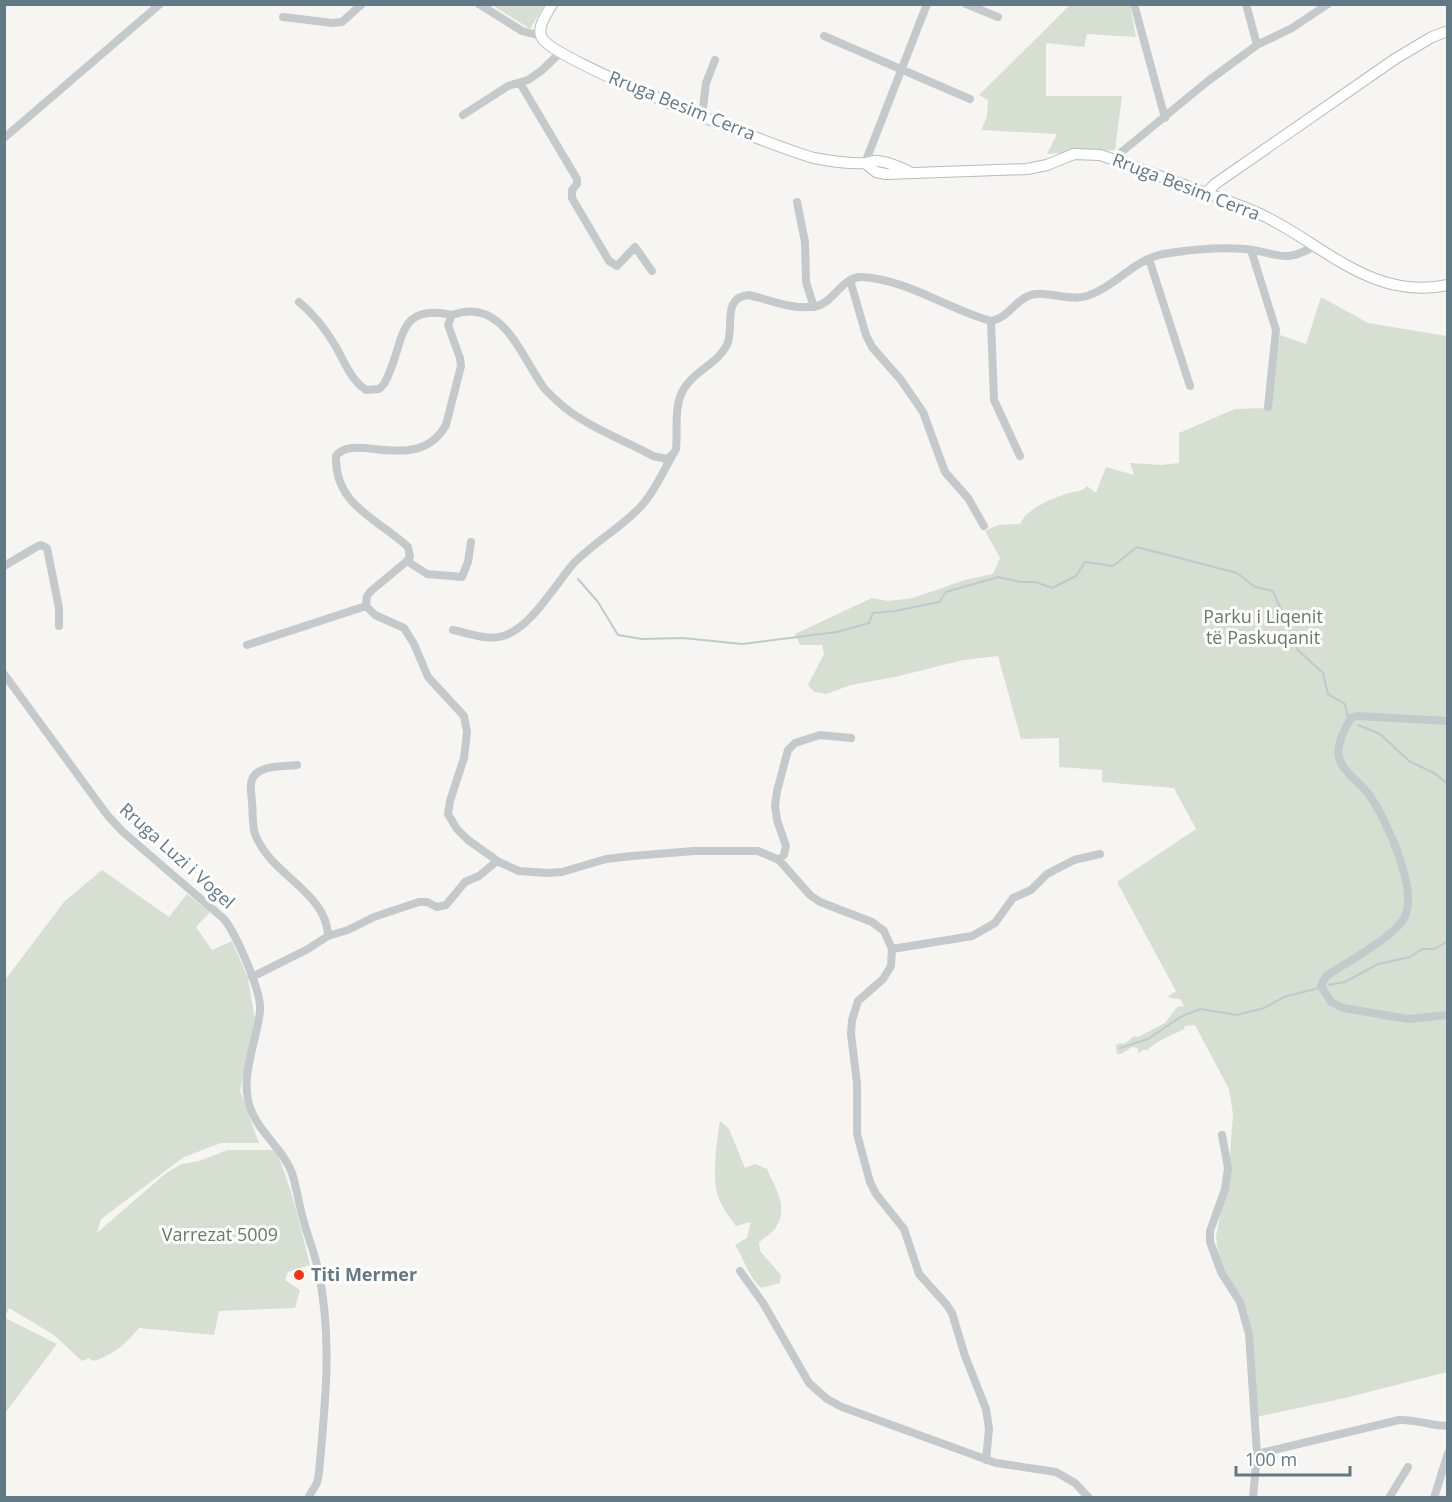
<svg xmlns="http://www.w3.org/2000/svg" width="1452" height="1502" viewBox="0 0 1452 1502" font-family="'Open Sans',sans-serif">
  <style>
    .green { fill: #d7ded2 }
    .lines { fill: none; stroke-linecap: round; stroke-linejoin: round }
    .stream { stroke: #bdcbcf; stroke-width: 2 }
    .secondary-casing { stroke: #b6bcc0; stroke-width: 12 }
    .street { stroke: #c4c9cb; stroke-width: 8 }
    .secondary { stroke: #fff; stroke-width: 10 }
    .poi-dot { fill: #f53412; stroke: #fff; stroke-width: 2 }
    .labels { text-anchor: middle; stroke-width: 6; stroke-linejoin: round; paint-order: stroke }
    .street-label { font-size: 18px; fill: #617885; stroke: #fff }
    .park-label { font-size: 18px; fill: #687c61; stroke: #fff }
    .poi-label { font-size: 18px; font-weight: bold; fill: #617885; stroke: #fff; text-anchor: start }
  </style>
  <rect width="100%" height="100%" fill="#f6f5f1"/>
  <path class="green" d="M492,5H544L530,29Z
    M1070,5H1130L1136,37L1087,34L1084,47L1046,43V96H1122L1115,150L1047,154L1057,134L981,130L987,117L988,100L979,95Z
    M1321,297L1368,323L1447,336V333V1372L1345,1398L1256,1417L1250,1324L1242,1299L1219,1262L1216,1237L1229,1168L1233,1114L1229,1089L1195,1025L1185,1026L1184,1029C1175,1034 1152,1043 1148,1050H1143L1138,1053V1048L1132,1047L1121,1054H1117L1116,1045L1120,1043L1124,1044L1134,1036L1138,1037L1165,1023L1177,1007L1184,1006L1180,999L1170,998L1168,996L1176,991L1117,882L1196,829L1174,788L1102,782V770L1059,767V738L1021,739L998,656L963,660L895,677L851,685L826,694L814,692L808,685L824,654L822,645H800L795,634L872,598L888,601L913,598L965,580L993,574L1000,558L985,531L998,525L1020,524C1027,508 1053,498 1069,493C1077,491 1081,492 1087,486L1096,493L1106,467L1134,475L1130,463L1161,465L1179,463V433L1235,409L1270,408L1280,335L1306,344Z
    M102,870L169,917L187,894L210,912L196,927L212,950L232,941L248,978L255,1020L240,1091L259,1143H221L184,1157L101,1219L97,1233L166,1173L182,1164L199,1161L228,1150H275C292,1186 300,1226 310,1265L288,1272L285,1280L300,1290L295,1308L219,1311L214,1335L139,1328C126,1343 113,1356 93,1361L89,1358L82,1361L54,1335L9,1308L5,1316V980L64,902Z
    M720,1121L729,1129L745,1168L755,1164L767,1169C775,1188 789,1207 776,1227C773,1233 764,1237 759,1243L760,1251L781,1275L780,1283L761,1288C749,1277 744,1259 735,1245L747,1238L751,1222L736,1226C728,1215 718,1202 716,1188C713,1169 717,1140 720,1121Z
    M5,1318L57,1344L5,1413Z"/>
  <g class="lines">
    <path class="stream" d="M578,579L598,602L618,635L642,639L683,638L742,644L837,632L869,623L873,613L895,611L939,602L946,592L998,577L1020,582H1036L1052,588L1076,576L1085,562L1113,566L1137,547L1237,573L1255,587L1273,591L1298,650L1323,673L1328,694L1345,704L1348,718
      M1358,725L1380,734L1409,761L1434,773L1448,784
      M1329,985L1345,982L1378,964L1410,957L1422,949H1434L1448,941
      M1120,1048L1148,1039L1182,1016L1201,1009L1237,1015L1264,1008L1284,997L1319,988"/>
    <defs>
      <path id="secondary" d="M552,4C547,14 536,27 542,38C555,62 778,148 814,158C829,161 849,164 865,163C869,163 873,160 878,161C889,162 899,167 908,171
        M865,163L876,172L886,174L1027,169L1047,165L1074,154L1100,155C1129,164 1158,176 1187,186C1211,195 1236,203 1260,214C1323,243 1370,301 1448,285
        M1206,193L1215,184L1395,59L1432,37L1448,31"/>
    </defs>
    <use href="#secondary" class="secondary-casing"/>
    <path class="street" d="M479,4L522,31L541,36
      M966,4L998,17
      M1134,4L1165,118
      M1246,4L1257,45
      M283,17L333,23L342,22L362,4
      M824,36L970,99
      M520,83L577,179V184L572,190V198L609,261L617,266L635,247L652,271
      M463,115L508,86L528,80L541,71L561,52
      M702,116L706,83L715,60
      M4,138L160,4
      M1113,159L1208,81L1257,45L1292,28L1328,4
      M865,163L927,4
      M797,202L805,242L806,282L814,307
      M1251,250L1276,330L1268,407
      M1149,259L1190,386
      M850,280L866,335L872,347L901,380L923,412L945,472L968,498L984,526
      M299,302C315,315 326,330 336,347C345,363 351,380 366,390L379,389L384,384C406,346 393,302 452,315
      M991,321L994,400L1020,456
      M407,561L427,574L462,577L468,562L471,542
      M4,566L38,546L41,545L47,548L59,608V626
      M453,630C468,633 488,641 503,636C530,629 555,585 573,564C594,542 623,527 643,504C655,490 663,472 672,456
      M247,645L366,606
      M4,674L108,816L123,832L224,919C236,934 262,992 260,1011C257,1040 242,1071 248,1100C254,1130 282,1146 292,1173C297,1189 299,1206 304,1222C308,1238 315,1253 318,1270C333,1336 325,1406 319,1473L317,1483L308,1498
      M1448,721L1357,716L1351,718C1345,728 1336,744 1339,757C1343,773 1361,783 1370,796C1386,819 1421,894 1403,920C1389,940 1347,962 1326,976L1321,986L1331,1002L1343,1008L1408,1019L1448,1015
      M297,765C282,767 253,764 251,784C250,790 252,797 252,802C253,812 252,825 255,834C270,875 327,892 328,936
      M779,860L784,855L786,846L777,820L775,806L777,791L788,750L795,743L820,735L851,738
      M892,949L972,936L995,923L1013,898L1031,890L1047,874L1074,860L1100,854
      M252,977L308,949L328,936L348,930L374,917L419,902H427L437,907L446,905L465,882L479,876L497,861
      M1222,1135L1228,1168L1225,1189L1210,1231V1242L1221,1272L1240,1302L1249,1334L1257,1454L1253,1498
      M740,1271L763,1303L809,1383L827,1399L842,1407L996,1463L1056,1472L1075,1483L1089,1498
      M1257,1454L1399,1420C1415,1419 1431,1426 1448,1426
      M986,1460L989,1429L986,1409L965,1356L952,1313L946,1304L919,1274L904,1229L876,1194L870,1182L857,1134V1083L851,1034L852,1020L858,1001L883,979L891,966L892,949L884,931L872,922L820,902L810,895L779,860L758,851H694L632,856L606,859L562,872L548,873L519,871L499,862L468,840L457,829L448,814L450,801L464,758L467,732L464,716L428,677L414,644L404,628L375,615L366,606L367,596L371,591L407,561L410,557L408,547C378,519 334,505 336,456C354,431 417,476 446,425L461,366L460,358L448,325L452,315C503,296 521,357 544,388C550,395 557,401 564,407C590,428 624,440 653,456L667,459L674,453L676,449C678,431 674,414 680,397C688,373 716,366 727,345C735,328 721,297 749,295C770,300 795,311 817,306C834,302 843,276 862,277C909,280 947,309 991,321C1008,318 1014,302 1028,296C1045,289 1068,302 1087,296C1115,287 1133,260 1163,254C1188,250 1218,247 1245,249C1276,252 1284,265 1314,246
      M1389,1498L1408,1467
      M1434,1498L1448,1453"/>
    <use href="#secondary" class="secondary"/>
  </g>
  <circle class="poi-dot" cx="299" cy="1275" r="6"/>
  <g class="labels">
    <g class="street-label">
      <text transform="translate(682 106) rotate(22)" y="6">Rruga Besim Cerra</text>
      <text transform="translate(1186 187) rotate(21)" y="6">Rruga Besim Cerra</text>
      <text transform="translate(177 856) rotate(42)" y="6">Rruga Luzi i Vogel</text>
    </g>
    <g class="park-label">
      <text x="1263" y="623">Parku i Liqenit<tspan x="1263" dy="21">të Paskuqanit</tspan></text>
      <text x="220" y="1241">Varrezat 5009</text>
    </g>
    <g class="poi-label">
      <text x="311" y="1281">Titi Mermer</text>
    </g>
  </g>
  <rect width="1452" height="1502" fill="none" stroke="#617885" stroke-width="12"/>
  <path d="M1236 1466v9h114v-9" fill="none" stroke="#617885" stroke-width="3"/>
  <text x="1245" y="1466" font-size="18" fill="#617885" stroke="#ffffff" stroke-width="4.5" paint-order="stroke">100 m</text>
</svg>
